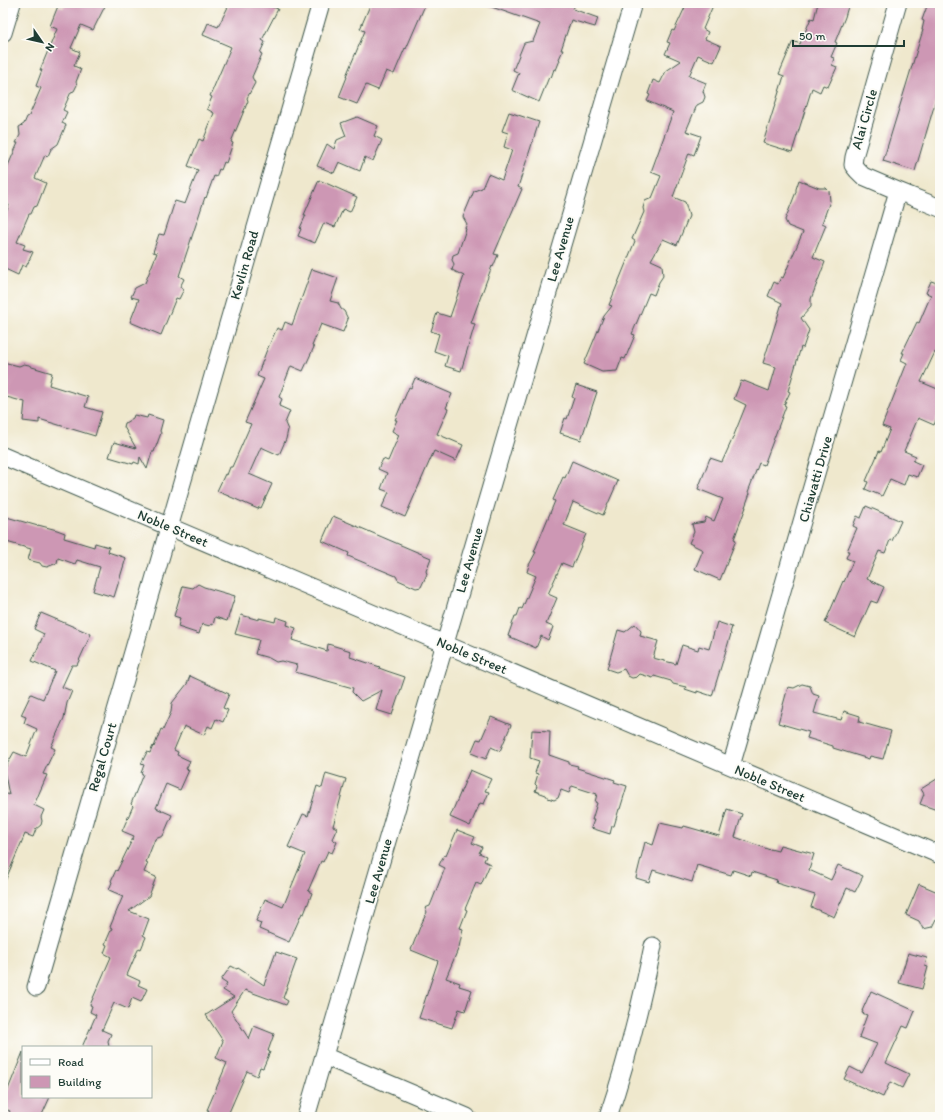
<svg xmlns="http://www.w3.org/2000/svg" width="943" height="1120" viewBox="0 0 943 1120" font-family="Itim,sans-serif">
  <style>
    .building { fill: #cd97b4 }
    .lines { fill: none; stroke-linecap: round; stroke-linejoin: round }
    .minor-casing { stroke: #3e574b; stroke-width: 19 }
    .minor { stroke: #fff; stroke-width: 17 }
    .labels { text-anchor: middle; stroke-width: 4; stroke-linejoin: round; paint-order: stroke }
    .street-label { font-size: 14px; fill: #1f3d34; stroke: #fdfcf7 }
  </style>
  <rect width="100%" height="100%" fill="#fdfcf7"/>
  <filter id="ink" filterUnits="userSpaceOnUse"><feTurbulence type="fractalNoise" baseFrequency=".025" numOctaves="2"/><feDisplacementMap in="SourceGraphic" scale="8" xChannelSelector="R" yChannelSelector="G"/><feConvolveMatrix kernelMatrix="1 2 1 2 8 2 1 2 1" color-interpolation-filters="sRGB"/></filter>
  <filter id="wash" filterUnits="userSpaceOnUse"><feTurbulence type="fractalNoise" baseFrequency=".012" numOctaves="4" result="noise"/><feDisplacementMap in="SourceGraphic" scale="16" xChannelSelector="R" yChannelSelector="G"/><feGaussianBlur stdDeviation="0.9" result="paint"/><feColorMatrix in="noise" values="0 0 0 0 0 0 0 0 0 0 0 0 0 0 0 0 0 1.4 0 .05"/><feComposite in="paint" operator="in"/></filter>
  <g filter="url(#wash)">
    <rect width="100%" height="100%" fill="#efe8cd"/>
    <g id="blocks">
      <path class="building" d="M66,3H98L105,6L93,30L81,25L71,48L80,52L74,66L81,69L76,82L77,85L74,91L71,92L63,110L67,112L62,123L66,125L58,144L51,149L48,156L45,155L35,178L46,183L37,206L34,207L31,214H29L17,242L25,245L23,249L33,252L26,267L22,265L18,275L3,268V221L9,205L3,203V177L18,143H16L20,135L19,127L24,124L27,117L29,116L41,88L36,86L42,70H40L57,29L50,26L58,6L63,8Z
        M230,3H263L278,9L262,40L265,42L260,53L262,54L252,77L255,83L247,98L248,101L231,142L233,143L226,163L224,162L221,170L219,169L216,177L214,176L206,198L205,197L179,276L184,279L180,287L184,289L179,299L176,298L161,335L130,322L139,299L131,297L135,288L145,283L157,253L153,252L159,234L164,235L175,201L185,204L198,170L188,166L199,139L203,141L214,113L207,109L212,97L210,96L231,47L203,35L208,23L218,27Z
        M371,3H426L406,49L405,48L394,74L386,71L378,90L366,85L357,104L339,97L347,77L346,76L365,31L360,29Z
        M487,3H576L573,9L598,18L595,27L571,20L561,50H563L559,59L560,60L556,70L554,69L551,78L549,77L539,102L512,90L519,73L513,70L524,43L533,41L540,24L486,5Z
        M687,3H714L703,29L708,32L705,39L721,46L714,62L698,55L689,76L706,83L703,91L705,97L703,102L697,105L686,131L701,136L694,155L689,153L673,197L685,202L689,216L677,245L663,239L651,260L662,265L663,276L659,282L654,295L649,293L632,334L635,335L625,359L622,358L617,371L602,372L584,364L604,316L612,306L609,305L635,241L632,239L644,212L643,208L645,201L652,198L661,176L651,172L673,112L647,101L650,95L648,94L653,80L660,83L666,71L681,61L665,54L670,43L667,42L672,30L674,31Z
        M818,3H849L845,17L835,42L837,43L831,57L834,58L832,65L837,67L828,87L823,85L820,92L812,88L792,152L763,143L784,76L779,74L793,41L800,44L811,18L814,19Z
        M929,3H940V86L915,171L883,161L923,30H922L924,21L922,20L927,6H928Z
        M509,112L539,122L518,187L522,189L494,254L498,255L493,267L492,266L471,323L475,324L461,371L445,366L448,356L434,351L439,334L431,331L437,313L450,317L464,276L452,270L454,264L452,260L453,255L458,253L466,229L465,228L467,224L463,217L474,191L482,188L488,174L502,180L512,150L504,147L508,133L502,131Z
        M357,117L378,126L374,136L382,140L373,161L365,157L360,171L339,162L334,173L317,166L327,144L334,149L337,140L346,136L341,123Z
        M319,180L357,197L350,212L343,209L335,227L324,223L315,243L298,236L301,229L300,228L306,215H304Z
        M799,180L819,188H826L829,191L830,201L822,223L826,225L813,257L825,262L811,299V307L801,318L809,330L803,348L801,347L788,391L790,392L784,405L786,406L764,465L759,463L748,492L750,493L745,507H746L734,539L736,540L720,580L695,569L703,550L689,543L694,532L692,524L704,522L706,517L714,521L723,499L698,489L710,458L722,462L732,440L746,405L734,399L741,381L744,382V381L769,391L776,367L763,363L782,303L768,296L774,282L778,284L781,277L783,278L803,232L788,226L785,220L796,192V189Z
        M312,269L338,278L330,301L338,303L341,309L344,311L348,319L343,332L321,324L312,346L314,347L303,371L291,366L279,397L282,399L279,406L290,411L285,423L288,430L286,439L279,455L261,447L249,474L272,484L261,508L259,507L258,509L217,491L225,474L227,475L230,467H232L251,424L245,422L264,379L257,376L266,352L277,328L282,330L285,322L292,325Z
        M940,275V354L935,352L921,382L940,390V410L934,425L918,418L904,451L916,456L913,461L922,465L917,477L908,474L904,485L890,479L882,496L865,489L868,482L866,481L879,451L881,452L890,429L882,426L907,363L901,360L904,353H902L917,322L919,323L931,295L926,293L931,281L937,283Z
        M3,362L19,366L24,364L29,365L32,367L52,373L49,385L88,397L85,407L102,412L95,436L39,419V423L23,421L25,402L3,396Z
        M415,378L452,394L446,408L448,409L437,434L463,445L456,461L434,451L405,517L382,507L389,492L381,489L387,473L378,469L383,459L388,461L399,435L392,431L397,420H395L409,387L411,388Z
        M576,385L597,392L581,440L560,433L565,418L567,419L574,398L572,397Z
        M134,415L147,418L148,415L163,420L160,431L161,433L154,452H152L147,469L140,457L139,464L134,462L133,464L109,457L114,442L136,448L124,427L125,423L133,418Z
        M572,461L618,481L603,515L573,502L564,525L586,534L572,567L562,563L548,594L557,598L546,624L553,627L548,640L541,636L536,648L508,636L515,616H517L520,608L522,609L536,576L527,572L529,565L536,552H534L555,501L553,500L563,477L565,478Z
        M866,506L901,521L892,541L890,540L885,553L879,551L867,579L884,587L877,603L871,601L855,637L825,623L843,581L844,582L853,561L846,558L849,551H847L857,528L853,526L857,516L861,518Z
        M3,516L38,526V525L57,530L65,533L64,538L94,547L95,543L109,547L108,552L126,558L114,597L93,591L100,567L77,560L75,564L58,558L57,563L47,567L42,566L40,563L28,560L31,549L3,541Z
        M333,516L431,558L426,571L427,574L421,587L416,588L398,580L396,576L348,556L349,553L322,541Z
        M198,584L204,587L235,596L227,621L215,617L213,625L211,624L210,626L202,624L199,634L178,627L180,618L174,616L183,586L193,588Z
        M41,613L91,634L77,665H72L62,687L72,691L67,703L64,718L51,747L55,749L43,774L47,775L34,805L44,810L41,817L42,821L41,825L36,829L33,837L25,834L3,886V792L9,795L4,770L14,752L26,757L37,729L24,723L26,717L21,715L31,694L43,699L55,671L32,661L44,634L34,629Z
        M241,615L259,620V618L275,622L276,617L288,621L287,625L296,628L292,640L327,651L328,644L351,651L350,657L380,667L379,668L387,671L405,677L392,715L376,710L382,690L361,701L352,692L353,688L295,672L297,665L281,661L276,662L269,658L255,654L259,640L235,634Z
        M717,622L732,627L730,633L731,634L712,696L697,691V693L685,689L686,687L673,684L671,681L654,676L653,678L640,674L637,677L632,678L628,676L624,669L616,672L607,669L618,630L625,632L635,624L641,631L640,636L658,641L653,658L676,664L682,645L698,650L699,646L709,649Z
        M190,676L229,694L223,708L228,710L223,722L216,719L212,728L208,726L204,735L184,726L174,750L178,752L177,755L190,761L186,769L189,770L180,790L166,784L156,808L172,815L163,836L155,839L146,862L148,863L144,872L156,877L149,896L129,911L149,919L143,935L146,937L141,949L139,948L136,954L127,975L140,981L138,985L147,989L141,1002L132,998L128,1009L114,1003L102,1030L111,1034L108,1041L109,1047H82L96,1015L90,1012L92,1006L90,1005L111,957L104,953L107,945L105,944L112,928L110,927L123,896L109,890L112,882L111,881L116,870L117,871L134,836L122,831L133,806L131,804L143,774L141,773L144,765L141,764L147,752L150,753L153,746L154,747L161,729L163,730L171,712L172,703L187,684Z
        M802,684L810,686L813,694L819,696L814,713L841,720L844,711L860,716L859,722L891,731L883,759L870,756L869,759L833,748V746L807,738L809,732L778,723L788,687L794,688Z
        M491,717L511,725L500,751L491,747L486,759L471,753L477,739L481,740Z
        M532,730L550,731L549,755L569,762V764L578,766L577,768L615,780L614,782L627,786L620,809H619L614,826H612L610,834L591,828L594,820H592L597,803L595,802L597,794L572,786L569,793L561,790L558,798L554,800L548,798L546,795L535,791L537,786L535,784L538,774L535,773L539,761L530,758Z
        M470,770L491,779L485,791L489,792L484,804L480,803L470,826L450,817Z
        M326,773L346,779L333,826L337,828L332,839L337,842L332,853L328,851L323,862L321,861L308,891L312,893L304,914L302,913L289,942L259,929L261,923L256,921L265,899L283,907L305,854L288,847L303,814L308,816L317,786L322,788Z
        M940,777V811L920,804L924,794L921,789Z
        M727,809L742,814L735,837L770,850V849L778,851L780,845L814,854L809,870L831,880L838,865L863,876L855,892L847,888L834,917L811,907L815,895L776,883L777,880L752,872L751,876L733,870L731,875L697,865L692,882L653,870L649,882L636,878L645,842L653,845L660,823L683,828L684,826L719,836Z
        M457,830L475,837L472,843L482,847L479,853L486,856L484,861L490,864L481,885L476,883L465,909L467,910L460,928L463,929L459,947L446,978L460,983L459,986L472,990L465,1011L459,1009L452,1028L419,1018L438,961L411,950L420,927L427,912L425,908L430,906L445,868L439,865L444,855L446,856Z
        M919,884L940,893V921L936,919L932,927L923,929L919,921L906,915Z
        M276,952L297,959L283,998L288,1001L286,1005L245,990L231,1011L249,1039L254,1026L274,1034L268,1051L270,1052L263,1068L260,1067L257,1076L247,1071L227,1117H206L209,1110H207L227,1063L216,1058L223,1041L206,1015L234,997L223,990L227,984L221,980L231,966L237,969L238,968L264,985Z
        M908,953L927,958L925,966L928,967L922,989L899,983Z
        M871,991L915,1011L908,1028L903,1026L886,1063L909,1074L902,1088L890,1082L883,1097L844,1079L850,1067L862,1073L877,1044L859,1037L867,1015L862,1013L863,1011H862Z
        M23,1052V1097H50L41,1117H7L10,1111L3,1108V1102Z"/>
    </g>
  </g>
  <g filter="url(#ink)">
    <use href="#blocks" fill-opacity="0" stroke="#3e574b" stroke-width="1"/>
    <g class="lines">
      <defs>
        <path id="minor" d="M898,3L854,157L853,165L857,170L863,176L898,191L940,208
          M3,33L12,3
          M3,456L940,855
          M731,766L898,191
          M36,987L321,3
          M324,1056L467,1117
          M306,1117L633,3
          M608,1117C627,1061 641,1004 653,946"/>
      </defs>
      <use href="#minor" class="minor-casing"/>
      <use href="#minor" class="minor"/>
    </g>
  </g>
  <g class="labels">
    <g class="street-label">
      <text transform="translate(864 119) rotate(-74)" y="5">Alai Circle</text>
      <text transform="translate(560 249) rotate(-74)" y="5">Lee Avenue</text>
      <text transform="translate(244 265) rotate(-74)" y="5">Kevlin Road</text>
      <text transform="translate(815 479) rotate(-74)" y="5">Chiavatti Drive</text>
      <text transform="translate(173 528) rotate(23)" y="5">Noble Street</text>
      <text transform="translate(469 560) rotate(-74)" y="5">Lee Avenue</text>
      <text transform="translate(472 655) rotate(23)" y="5">Noble Street</text>
      <text transform="translate(102 757) rotate(-74)" y="5">Regal Court</text>
      <text transform="translate(770 783) rotate(23)" y="5">Noble Street</text>
      <text transform="translate(378 871) rotate(-74)" y="5">Lee Avenue</text>
    </g>
  </g>
  <rect width="943" height="1120" fill="none" stroke="#fdfcf7" stroke-width="16"/>
  <rect x="22" y="1046" width="130" height="52" fill="#fdfcf7" stroke="#a4b0a9"/>
  <rect x="30" y="1059" width="20" height="6" fill="#ffffff" stroke="#a4b0a9"/>
  <text x="58" y="1066" font-size="12" fill="#1f3d34">Road</text>
  <rect x="30" y="1076" width="20" height="12" fill="#cd97b4" stroke="#a4b0a9"/>
  <text x="58" y="1086" font-size="12" fill="#1f3d34">Building</text>
  <g transform="translate(42 42) rotate(124)" stroke="#fdfcf7" stroke-width="3" paint-order="stroke">
  <path d="M0-3L7 15L0 10L-7 15Z" fill="#1f3d34"/>
  <text y="-6" font-size="11" font-weight="bold" text-anchor="middle" fill="#1f3d34">N</text>
  </g>
  <path d="M793 40v6h111v-6" fill="none" stroke="#1f3d34" stroke-width="2"/>
  <text x="799" y="40" font-size="12" fill="#1f3d34" stroke="#fdfcf7" stroke-width="3" paint-order="stroke">50 m</text>
</svg>
